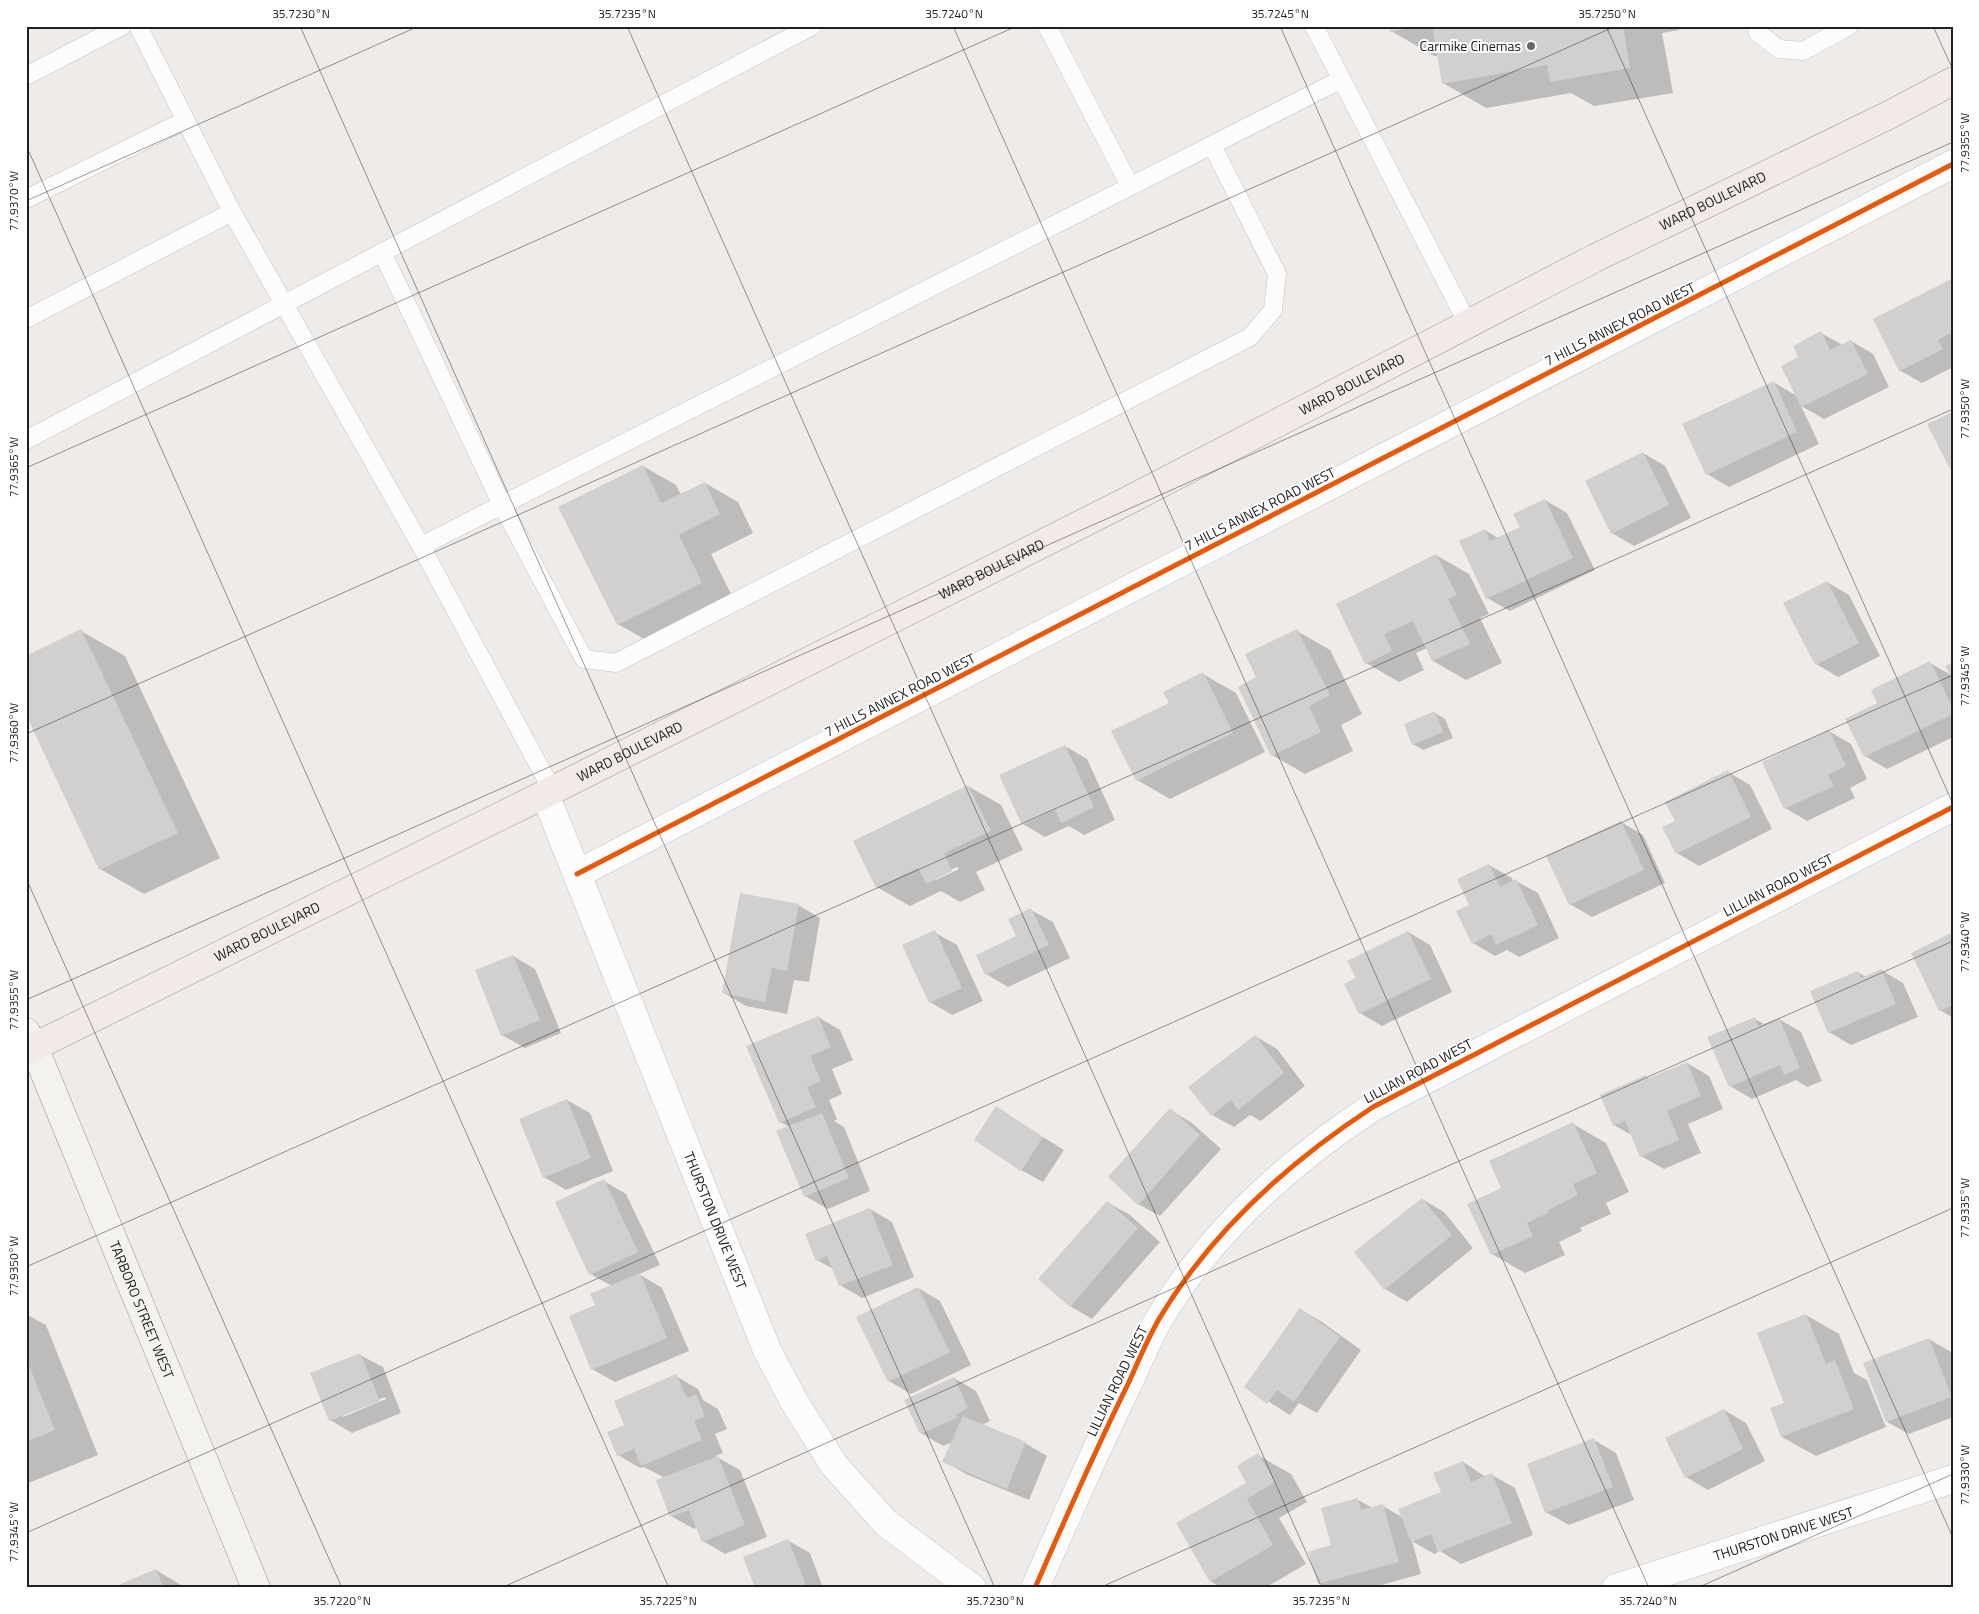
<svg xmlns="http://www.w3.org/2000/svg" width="1979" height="1614" viewBox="0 0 1979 1614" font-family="'Titillium Web',sans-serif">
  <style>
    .shadow { fill: #0003; fill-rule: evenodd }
    .building { fill: #d2d0ce }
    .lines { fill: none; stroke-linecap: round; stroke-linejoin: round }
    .lane-casing { stroke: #c4c2c1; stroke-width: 19 }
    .street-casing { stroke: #c4c2c1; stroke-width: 29 }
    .secondary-casing { stroke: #989581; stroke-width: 29 }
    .primary-casing { stroke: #a49586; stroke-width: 29 }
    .lane { stroke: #fcfcfc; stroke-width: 18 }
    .street { stroke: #fcfcfc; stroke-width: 28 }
    .secondary { stroke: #f4f2ec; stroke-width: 28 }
    .primary { stroke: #f1eae6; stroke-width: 28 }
    .cycleway-casing { stroke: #fff; stroke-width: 8 }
    .cycleway { stroke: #e8590c; stroke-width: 5 }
    .ticks { fill: none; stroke: #202020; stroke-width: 1; stroke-opacity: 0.45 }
    .poi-dot { fill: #686766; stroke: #fff; stroke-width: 2 }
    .labels { text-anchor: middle; stroke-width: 4; stroke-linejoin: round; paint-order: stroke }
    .poi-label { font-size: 14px; fill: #202020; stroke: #fff; text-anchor: end }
    .street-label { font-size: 14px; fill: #202020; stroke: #fff }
    .neatline { fill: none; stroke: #202020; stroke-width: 2 }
    .ticks-label { font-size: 12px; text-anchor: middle; fill: #202020 }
  </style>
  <rect width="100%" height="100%" fill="#eeebe9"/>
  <path class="shadow" d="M1390,26H1679V30L1662,33L1673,93L1594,106L1571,93L1486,108L1443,83L1438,56H1434L1391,31Z
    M1953,280V367L1922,383L1899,370Z
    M1821,333L1843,345L1851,341L1873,354L1889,387L1824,419L1801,406L1819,444L1729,487L1707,474L1773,382L1797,396L1800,358Z
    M1643,453L1665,466L1691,518L1634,546L1612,533Z
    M643,466L676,485L681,495L705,483L738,502L753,533L711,554L735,602L651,643L618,624Z
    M1545,500L1567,513L1595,570L1510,611L1487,598L1485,530L1498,538L1521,527Z
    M1436,555L1469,574L1489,614L1480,618L1502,663L1466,680L1433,661L1427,648L1416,653L1424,670L1399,682L1366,663L1338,604Z
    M1827,582L1849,595L1880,656L1838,677L1816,664Z
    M81,631L125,656L220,858L144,894L100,869Z
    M1297,631L1330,650L1362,714L1341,725L1353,751L1305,774L1272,755L1258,678Z
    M1930,663L1951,675L1953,663V737L1887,769L1865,756L1878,704Z
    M1203,674L1236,693L1265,752L1170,799L1137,780Z
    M1435,713L1445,719L1453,738L1423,750L1413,744Z
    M1829,731L1851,744L1867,779L1850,788L1855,798L1807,821L1785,808Z
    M1065,746L1087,759L1115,820L1084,835L1069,826L1045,837L1023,824Z
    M1728,772L1750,785L1772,829L1699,866L1677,853L1676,821Z
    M968,786L1001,805L1023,850L976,872L985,890L960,902L941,891L910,906L877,887ZM957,867L959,869L936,880L934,878Z
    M1621,822L1643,835L1665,883L1592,917L1570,904Z
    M1489,865L1512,878L1513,882L1516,881L1538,893L1559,938L1519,957L1507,950L1495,956L1473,943L1471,905Z
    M798,905L820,918L809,982L794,980L787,1014L746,1006L724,993Z
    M1031,910L1053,922L1070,958L1008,987L986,974L1018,937Z
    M934,932L957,945L983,1001L952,1015L930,1002Z
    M1408,932L1430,945L1452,992L1382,1026L1360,1013Z
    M1953,934V1018L1940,1010Z
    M513,956L535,969L561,1033L525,1048L502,1035Z
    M1881,970L1903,983L1918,1017L1851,1045L1829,1032L1858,972L1866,977Z
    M818,1017L840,1030L853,1060L832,1069L842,1094L829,1100L837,1119L834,1121L844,1127L870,1191L828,1209L805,1196L790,1127L780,1122Z
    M1755,1019L1766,1025L1779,1019L1801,1032L1822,1081L1807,1087L1796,1080L1752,1099L1730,1086Z
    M1255,1036L1277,1049L1305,1086L1261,1121L1250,1115L1234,1127L1212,1115Z
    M1687,1063L1709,1076L1723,1109L1688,1124L1701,1153L1664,1169L1641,1156L1633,1136L1614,1125L1646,1077L1650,1079Z
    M567,1100L590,1113L613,1171L566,1190L544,1177Z
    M996,1108L1064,1150L1043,1182L1021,1170Z
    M1170,1110L1192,1123L1221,1149L1160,1216L1138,1204Z
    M1573,1124L1606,1143L1629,1192L1606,1203L1611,1214L1580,1228L1582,1231L1559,1242L1565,1255L1525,1273L1492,1254L1502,1189Z
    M604,1181L626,1194L660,1265L639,1274L662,1288L689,1351L615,1382L592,1369L596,1306L612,1286L590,1274Z
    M1422,1199L1444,1212L1473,1248L1407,1302L1385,1289Z
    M1107,1202L1130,1215L1160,1242L1092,1319L1070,1306Z
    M870,1209L892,1222L914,1277L862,1298L840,1285L833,1269L817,1260Z
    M918,1288L940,1301L971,1365L911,1394L889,1381L858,1317Z
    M1300,1309L1322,1322L1361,1350L1317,1413L1299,1403L1290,1415L1245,1387Z
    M26,1314L46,1325L98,1455L26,1484Z
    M1806,1315L1839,1334L1854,1373L1867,1380L1886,1427L1816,1456L1782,1437L1772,1409L1786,1403Z
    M1929,1339L1951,1352L1953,1356V1417L1909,1434L1887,1422Z
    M360,1355L383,1367L401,1413L352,1433L330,1420ZM385,1397L386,1399L343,1417V1414Z
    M676,1376L698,1389L703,1400L718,1409L727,1429L715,1434L723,1453L715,1456L740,1470L767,1537L725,1554L703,1541L697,1527L694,1529L671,1516L665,1478L644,1467L640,1468L618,1455L626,1425Z
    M954,1378L976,1391L990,1421L982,1425L1025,1443L1047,1456L1029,1500L966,1474L944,1461L953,1442L943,1446L921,1433Z
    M1724,1410L1746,1423L1765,1461L1708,1490L1686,1477Z
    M1594,1440L1616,1453L1634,1500L1569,1525L1546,1512Z
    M1258,1455L1291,1474L1307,1502L1279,1518L1306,1564L1265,1588H1222L1210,1581Z
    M1463,1462L1486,1477L1492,1475L1515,1488L1533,1535L1461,1564L1440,1551L1434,1554L1412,1541L1421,1574L1371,1588H1327L1319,1583L1332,1546L1358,1500L1373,1508L1383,1506L1402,1517L1442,1492Z
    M787,1540L810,1553L823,1588H756Z
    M156,1570L186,1588H115Z"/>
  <path class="building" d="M1389,26H1417V27L1390,32Z
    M1432,26H1623L1630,68L1550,82L1547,65L1442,84Z
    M1953,278V332L1938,340L1943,349L1899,371L1873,319Z
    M1821,331L1830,350L1851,340L1868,374L1801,407L1781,366L1798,357L1793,346Z
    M1774,381L1797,432L1706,475L1682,424Z
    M1953,412V467L1950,469L1927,424Z
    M1643,452L1669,505L1611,534L1585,481Z
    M643,465L661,503L705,482L720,514L679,535L702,583L617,625L558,507Z
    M1545,499L1573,558L1486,599L1459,541L1485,529L1490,541L1520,527L1513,514Z
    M1436,554L1457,595L1448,599L1470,644L1432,661L1413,621L1384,634L1392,651L1365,664L1336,604Z
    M1827,581L1859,643L1815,665L1783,603Z
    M81,629L178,833L99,870L26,715V656Z
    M1297,629L1330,695L1309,706L1321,732L1271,756L1238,687L1256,677L1245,654Z
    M1930,661L1953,708V714L1864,757L1845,719L1877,703L1871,690Z
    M1953,662V680L1945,666Z
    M1203,672L1233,733L1136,781L1111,731L1169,703L1163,692Z
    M1435,711L1443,732L1412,745L1404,724Z
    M1829,730L1846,766L1828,775L1834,786L1784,809L1762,762Z
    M1065,745L1094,807L1061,823L1055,810L1022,825L999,775Z
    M1728,770L1751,817L1676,854L1662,827L1675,821L1665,802Z
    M968,785L991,831L944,853L952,871L926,884L918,868L876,888L853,841Z
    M1621,821L1644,870L1569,905L1546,856Z
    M1489,864L1500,887L1516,879L1538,925L1496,945L1491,934L1472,944L1456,911L1469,905L1457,879Z
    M740,893L799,904L787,971L772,968L765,1002L722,993Z
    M1031,908L1049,945L985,975L976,955L1016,936L1008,919Z
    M935,930L962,988L929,1003L902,945Z
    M1408,931L1431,979L1359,1014L1344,984L1356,978L1347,961Z
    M1953,932V1005L1939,1011L1911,953Z
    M513,955L540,1020L501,1036L475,970Z
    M1881,969L1896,1004L1828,1033L1810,991L1858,971L1861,978Z
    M818,1016L831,1047L810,1056L821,1081L807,1087L816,1107L779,1123L746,1046Z
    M1755,1017L1758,1026L1779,1018L1800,1068L1784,1075L1780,1065L1729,1087L1707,1037Z
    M1255,1035L1284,1073L1238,1110L1231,1100L1211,1116L1188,1087Z
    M1687,1062L1701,1096L1667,1111L1679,1140L1640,1157L1625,1121L1613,1126L1600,1095L1646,1075L1647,1079Z
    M567,1099L591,1158L543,1178L519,1119Z
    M996,1106L1043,1137L1021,1171L974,1140Z
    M1170,1108L1200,1135L1138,1205L1108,1177Z
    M822,1113L849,1178L804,1197L776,1131Z
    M1573,1122L1597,1173L1573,1184L1578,1195L1548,1210L1549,1212L1527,1223L1533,1236L1491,1255L1467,1204L1501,1188L1489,1161Z
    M604,1179L638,1252L589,1275L555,1202Z
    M1422,1198L1452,1235L1384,1290L1354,1252Z
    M1107,1201L1138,1228L1070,1307L1038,1279Z
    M870,1208L893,1265L839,1286L827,1256L816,1261L805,1234Z
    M640,1273L667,1338L591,1370L569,1316L595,1305L590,1294Z
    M918,1287L950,1352L888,1382L856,1317Z
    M1300,1308L1340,1337L1294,1402L1277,1390L1267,1404L1244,1387Z
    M1806,1314L1826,1364L1835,1360L1854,1409L1781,1437L1770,1408L1784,1403L1757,1333Z
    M1929,1338L1952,1397L1886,1422L1863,1363Z
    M360,1353L380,1401L329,1421L310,1373Z
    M26,1358L55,1430L26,1442Z
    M676,1374L687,1398L696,1394L705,1416L694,1421L702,1440L641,1466L634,1449L617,1456L607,1432L624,1425L614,1401Z
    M954,1377L968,1408L956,1414L957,1418L920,1434L904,1400Z
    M1724,1409L1743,1449L1685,1478L1665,1438Z
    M963,1416L1026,1442L1007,1489L942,1462Z
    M1594,1438L1613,1487L1545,1513L1527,1464Z
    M1258,1453L1275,1482L1247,1499L1273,1545L1210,1582L1176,1523L1246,1483L1237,1466Z
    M718,1456L745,1525L702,1542L689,1510L670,1517L656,1480Z
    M1463,1461L1471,1482L1492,1473L1512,1523L1438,1552L1431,1534L1411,1542L1398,1509L1441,1492L1433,1473Z
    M1358,1498L1361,1510L1383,1504L1399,1562L1318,1584L1308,1552L1331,1545L1321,1508Z
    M788,1539L807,1588H755L743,1557Z
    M156,1569L164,1588H111Z"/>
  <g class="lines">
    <defs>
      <path id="lane" d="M138,26L232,212L421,546L552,790
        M1047,26L1130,186
        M1314,26L1468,324
        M1757,26L1758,33L1779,49L1803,51L1849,26
        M26,76L122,26
        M26,199L184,121
        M382,252L502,505L584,659L616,663L1250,337L1273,310L1277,274L1212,145
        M26,319L232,212
        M26,440L812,26
        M421,546L1342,79"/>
      <g id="street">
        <path id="s1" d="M545,794L767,1350L795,1403L834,1465L886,1523L972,1588"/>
        <path d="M577,874L1953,164"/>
        <path d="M1035,1588C1065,1519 1095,1451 1128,1384C1138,1362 1147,1340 1159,1319C1211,1232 1289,1162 1373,1107L1953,807"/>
        <path id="s2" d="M1616,1588L1953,1479"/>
      </g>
      <g id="secondary">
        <path id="s3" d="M26,1032L34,1047L256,1588"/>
      </g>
      <g id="primary">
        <path id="s4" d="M26,1051L545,794L1129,500L1595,258L1889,115L1953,81"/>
      </g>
    </defs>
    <use href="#lane" class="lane-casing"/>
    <use href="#street" class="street-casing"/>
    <use href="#secondary" class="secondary-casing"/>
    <use href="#primary" class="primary-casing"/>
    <use href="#lane" class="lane"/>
    <use href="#street" class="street"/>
    <use href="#secondary" class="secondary"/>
    <use href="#primary" class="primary"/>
    <defs>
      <path id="cycleway" d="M577,874L1953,164
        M1035,1588C1065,1519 1095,1451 1128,1384C1138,1362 1147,1340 1159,1319C1211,1232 1289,1162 1373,1107L1953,807"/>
    </defs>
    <use href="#cycleway" class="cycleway-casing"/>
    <use href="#cycleway" class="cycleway"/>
  </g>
  <path class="ticks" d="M300,26L995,1588M627,26L1322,1588M953,26L1649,1588M1280,26L1953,1538M1606,26L1953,804M1933,26L1953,70M26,145L669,1588M26,201L419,26M26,468L1017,26M26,734L1616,26M26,878L342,1588M26,1000L1953,142M26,1267L1953,409M26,1533L1953,675M501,1588L1953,941M1099,1588L1953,1208M1697,1588L1953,1474"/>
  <circle class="poi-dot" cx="1531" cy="46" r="5"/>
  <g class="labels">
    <g class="poi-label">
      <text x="1521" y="51">Carmike Cinemas</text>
    </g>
    <g class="street-label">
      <text dy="5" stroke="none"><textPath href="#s4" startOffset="1889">WARD BOULEVARD</textPath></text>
      <text transform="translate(1620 324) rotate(-27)" y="5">7 HILLS ANNEX ROAD WEST</text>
      <text dy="5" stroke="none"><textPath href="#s4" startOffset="1484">WARD BOULEVARD</textPath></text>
      <text transform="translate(1260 509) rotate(-27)" y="5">7 HILLS ANNEX ROAD WEST</text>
      <text dy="5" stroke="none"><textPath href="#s4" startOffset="1079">WARD BOULEVARD</textPath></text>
      <text transform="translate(900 695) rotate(-27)" y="5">7 HILLS ANNEX ROAD WEST</text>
      <text dy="5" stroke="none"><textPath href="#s4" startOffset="674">WARD BOULEVARD</textPath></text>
      <text transform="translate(1778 885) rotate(-27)" y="5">LILLIAN ROAD WEST</text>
      <text dy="5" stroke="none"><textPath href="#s4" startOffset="269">WARD BOULEVARD</textPath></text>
      <text transform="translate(1418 1071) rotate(-28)" y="5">LILLIAN ROAD WEST</text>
      <text dy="5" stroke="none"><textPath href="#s1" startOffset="459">THURSTON DRIVE WEST</textPath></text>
      <text dy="5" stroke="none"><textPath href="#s3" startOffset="301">TARBORO STREET WEST</textPath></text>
      <text transform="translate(1117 1381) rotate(-64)" y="5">LILLIAN ROAD WEST</text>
      <text dy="5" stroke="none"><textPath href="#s2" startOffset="176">THURSTON DRIVE WEST</textPath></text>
    </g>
  </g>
  <rect width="1979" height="1614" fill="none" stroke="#ffffff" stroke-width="55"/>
  <rect x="28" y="28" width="1924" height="1558" class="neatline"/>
  <g class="ticks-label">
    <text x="301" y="18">35.7230°N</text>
    <text x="627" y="18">35.7235°N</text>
    <text x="954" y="18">35.7240°N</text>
    <text x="1280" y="18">35.7245°N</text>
    <text x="1607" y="18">35.7250°N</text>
    <text transform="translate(1965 143) rotate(-90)" y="4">77.9355°W</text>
    <text transform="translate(14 201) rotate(-90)" y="4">77.9370°W</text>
    <text transform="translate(1965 409) rotate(-90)" y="4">77.9350°W</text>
    <text transform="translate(14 467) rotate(-90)" y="4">77.9365°W</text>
    <text transform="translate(1965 676) rotate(-90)" y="4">77.9345°W</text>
    <text transform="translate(14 733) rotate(-90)" y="4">77.9360°W</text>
    <text transform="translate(1965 942) rotate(-90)" y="4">77.9340°W</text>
    <text transform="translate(14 1000) rotate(-90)" y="4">77.9355°W</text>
    <text transform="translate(1965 1208) rotate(-90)" y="4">77.9335°W</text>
    <text transform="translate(14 1266) rotate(-90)" y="4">77.9350°W</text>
    <text transform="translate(1965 1475) rotate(-90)" y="4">77.9330°W</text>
    <text transform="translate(14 1532) rotate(-90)" y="4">77.9345°W</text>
    <text x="342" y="1605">35.7220°N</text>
    <text x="668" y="1605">35.7225°N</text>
    <text x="995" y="1605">35.7230°N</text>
    <text x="1321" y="1605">35.7235°N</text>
    <text x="1648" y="1605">35.7240°N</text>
  </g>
</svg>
